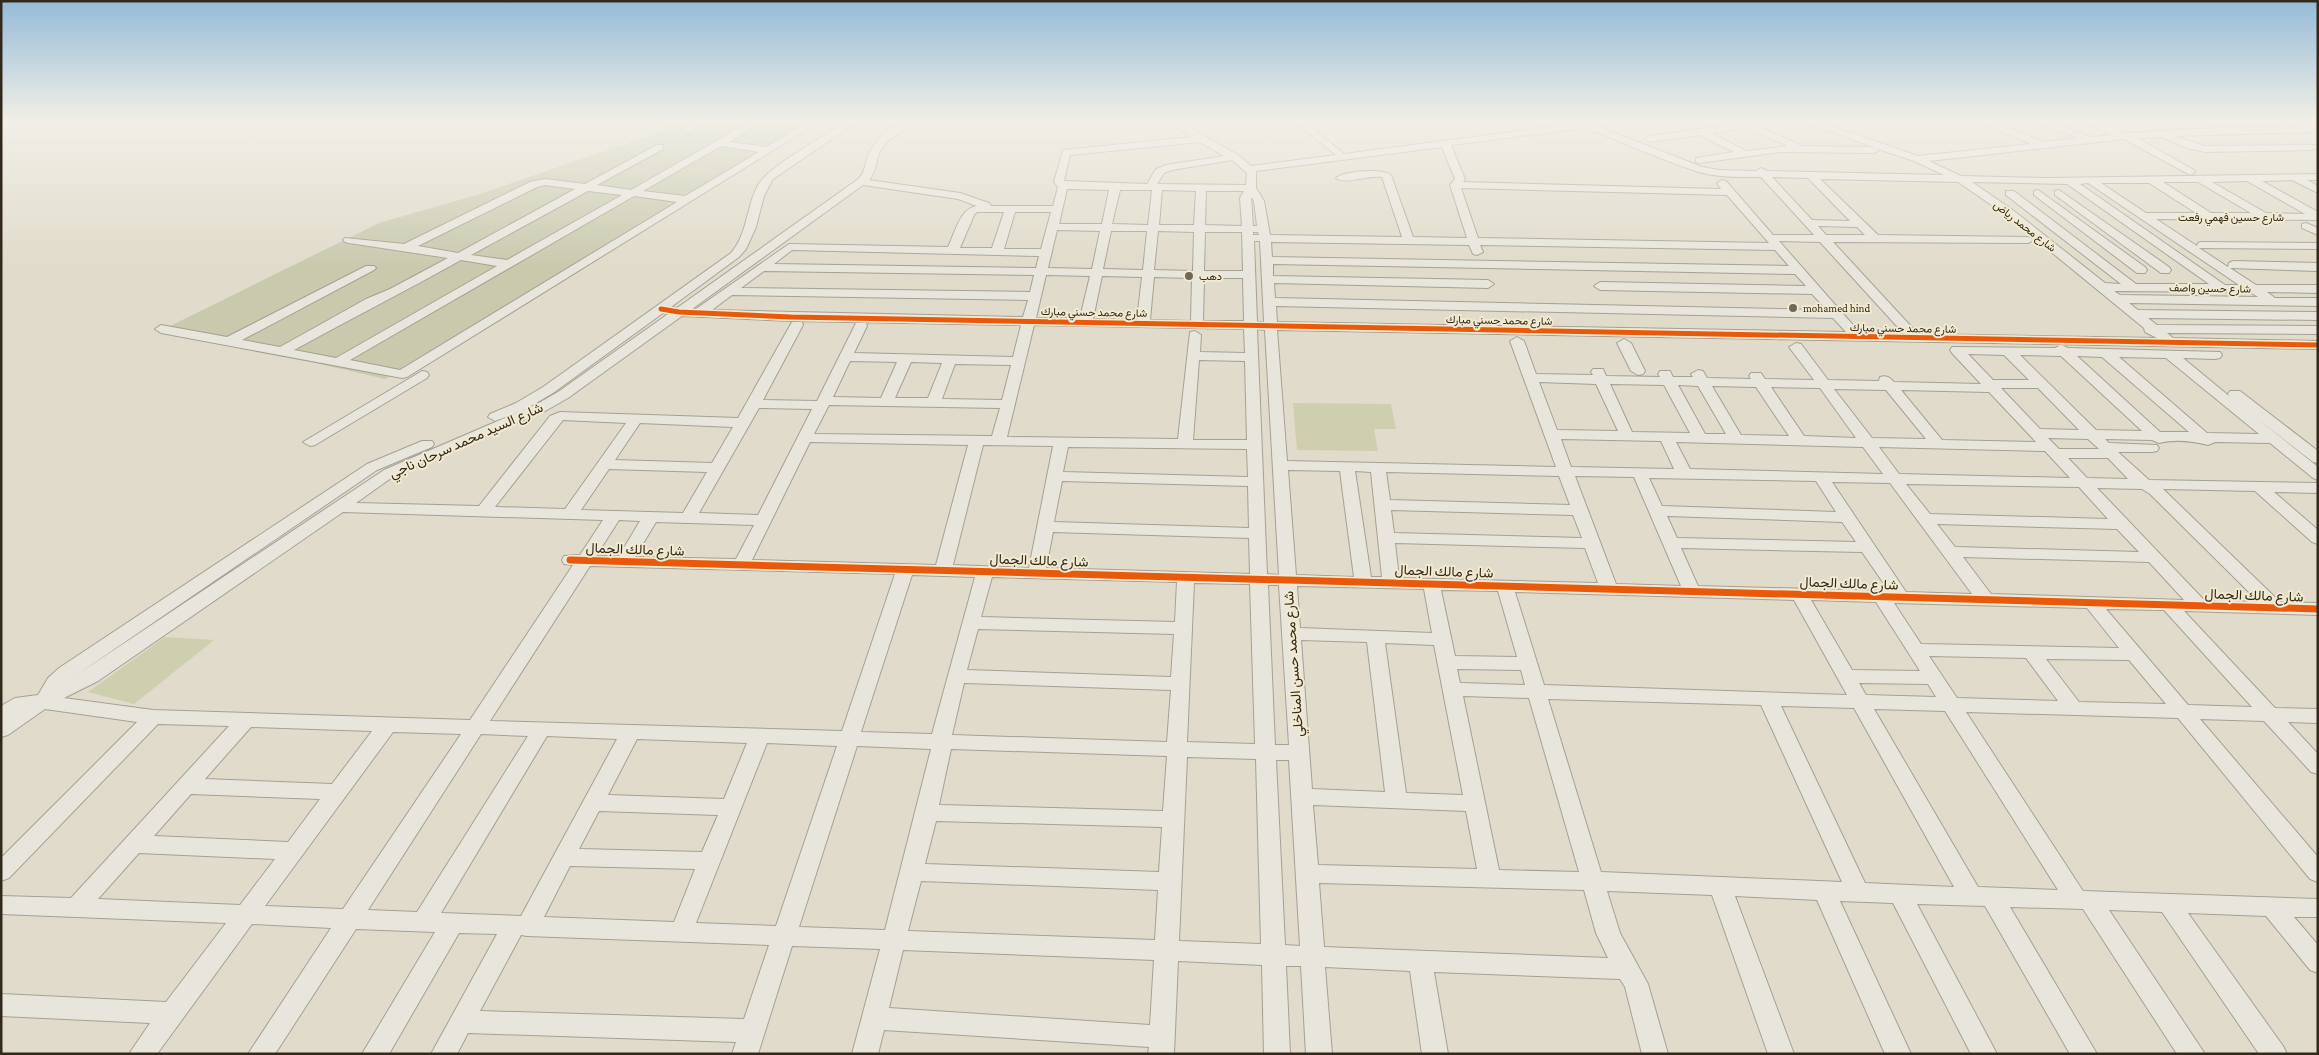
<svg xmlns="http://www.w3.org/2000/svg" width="2319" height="1055" viewBox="0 0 2319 1055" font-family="'Crimson Pro',Vazirmatn,serif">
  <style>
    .green { fill: #cdcfae }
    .cemetery { fill: #c8c9ad }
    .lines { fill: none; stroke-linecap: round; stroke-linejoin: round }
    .minor-casing { stroke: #a5a094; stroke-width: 2 }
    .minor { fill: #e8e6dc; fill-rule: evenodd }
    .cycleway-far1-casing { stroke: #f2ead0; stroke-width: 8 }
    .cycleway-casing { stroke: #f2ead0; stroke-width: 10 }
    .cycleway-far1 { stroke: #e8590c; stroke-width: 5 }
    .cycleway { stroke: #e8590c; stroke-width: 7 }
    .poi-dot { fill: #6f675a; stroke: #f2ead0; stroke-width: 2 }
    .labels { text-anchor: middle; stroke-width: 4; stroke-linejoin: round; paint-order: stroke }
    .far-street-label { font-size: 11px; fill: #32291d; stroke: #f2ead0 }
    .far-poi-label { font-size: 11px; fill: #32291d; stroke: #f2ead0; text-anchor: start }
    .street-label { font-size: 14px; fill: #32291d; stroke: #f2ead0 }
  </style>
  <rect width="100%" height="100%" fill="#e0dbca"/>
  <path class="green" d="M1293,403L1391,404L1396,429H1374L1378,451L1297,450Z
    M165,637L214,640L134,704L88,692Z"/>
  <path class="cemetery" d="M654,120H812L385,379L166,328L379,223L480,194L666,130Z"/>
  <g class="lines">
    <defs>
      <path id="minor" d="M697,120H708L690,132H684V128Z
        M753,120H764L729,142L767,147L811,120H822L407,377L402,378L161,333L155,329L161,325L227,337L366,266H374L376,268L374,270L242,340L280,347L366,299L390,289L448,258L349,243L345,242L343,240L345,238L404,244L530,182L545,179L585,184L657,145H663V149L597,185L631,190ZM721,146L759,152L685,196L643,191ZM545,185L575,189L458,253L418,246L537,187ZM588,191L622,195L507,260L471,255ZM634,196L677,202L400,370L350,360ZM461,260L497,266L336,358L294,350C350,319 406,291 461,260Z
        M849,120H860L773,179L764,196L756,227L746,249L739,257L671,307L677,308L857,180C867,171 864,163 870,152C877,136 898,120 915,120C906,131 890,136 882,148C875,158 878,170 869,180L960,193L989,203L991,206H1053L1058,187L1054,182L1063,150L1192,137L1165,120H1176L1238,155L1251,166L1336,155L1293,120H1303L1344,154L1572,124L1565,120L1585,122L1628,120L1597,126L1702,167L1719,170L1756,171L1761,168L1767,171L1944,175L1914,161L1878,149L1877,152L1874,153L1780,152L1699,163L1696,162V158L1734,152L1699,135L1650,142L1645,139L1650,136L1736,124L1734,120H1744L1802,146L1873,147L1800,120H1814L1918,156L2031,144L1975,120H1988L2044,142L2078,138L2032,120H2045L2090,137L2113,135L2078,120H2091L2127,133L2217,128L2318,126V132L2175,136L2205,146L2316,145L2318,147L2313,150L2205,152L2187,148L2162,137L2137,138L2194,170L2195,172L2190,175L2124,139L1929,161L1961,176L2046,178L2318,174V180H2307L2318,186V193L2292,180L2262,181L2318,212V220L2156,219L2197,246L2198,243L2202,242L2318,243V249L2199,248L2228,267L2229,263L2233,261L2318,263V271L2230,268L2256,285H2318V293L2267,292L2275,298H2318V306L2129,303L2138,310L2318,312V320L2148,318L2157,325L2318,326V334L2167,333L2173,338L2318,341V349L1277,330L1287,461L1556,467L1510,341L1517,337L1524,341L1536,374L1593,375L1591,372L1593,369H1603L1606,376L1660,377L1658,374L1660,371H1670L1673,377H1693L1691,374L1698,370L1703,371L1707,378L1751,379L1749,376L1751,373H1761L1765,379L1814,380L1789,347L1796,343L1801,344L1828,380L1879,381L1880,377C1887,375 1889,377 1894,382L1981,384L1952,353L1950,350L1952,347L2055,348L2061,345L2068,348L2220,352L2222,355L2220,358L2215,359L2183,358L2229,396L2228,394L2230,391H2240L2318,451V463L2313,462L2254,416L2318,467V480L2313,478L2270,443L2215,442L2208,445C2192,441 2176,439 2159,443L2152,440L2105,439L2109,443L2157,445L2159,448L2157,451L2152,452H2118L2149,480L2318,483V493L2274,492L2318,530V544L2312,542L2255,491L2163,489L2280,602L2318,603V615L2184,611L2275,708L2318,709V723L2288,722L2318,754V774L2311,772L2264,721L2200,719L2318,857V882L2310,879L2178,718L1966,712L2083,891L2318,899V917H2294L2318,945V973L2310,970L2266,916L2188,913L2283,1046L2287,1054H2259L2162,912L2109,910L2205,1054H2177L2083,909L2010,907L2097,1054H2070L1985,906L1917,904L1997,1054H1971L1893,903L1840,901L1911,1054H1885L1817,900L1735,896L1794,1054H1768L1712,895L1607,891L1620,933L1648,984L1668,1054H1642L1625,987L1620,979L1434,972L1448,1054H1422L1410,971L1325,967L1332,1054H1306L1301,966H1286L1290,1054H1264L1262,965L1178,961L1174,1054H1148L1149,1047L884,1030L878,1054H852L880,949L792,946L758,1054H732L736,1042L468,1033L457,1054H431L497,934L459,933L389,1054H362L435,932L356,929L275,1054H248L331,928L252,924L157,1054H129L150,1023L1,1016V994L166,1002L226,923L1,914V896L71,898L229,726L158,724L9,878L1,881V858L137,722L45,709L8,735L1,737V706L15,698L38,695L48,678L59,668L367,464L422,441H432L434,444L432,447L377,470L72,678L384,470L537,404L558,392L668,314L663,313L553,393L526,409L495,421L488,417L490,414L516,403L543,387L731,253C748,233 746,207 758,185C769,166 828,134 849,120ZM1584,128C1622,141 1658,159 1696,171C1717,178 1739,177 1761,177L1814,235H1773L1726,181L1722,180L1717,183L1721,189L1463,182L1465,179L1451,145ZM1746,128L1788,146L1746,151L1711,133ZM1200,142L1224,156L1166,165L1156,169L1147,184L1064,181L1070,155ZM1442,147L1455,179L1450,185L1467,238L1413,237L1391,175C1382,168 1344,171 1336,178C1344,185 1369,175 1382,177L1402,237L1270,235L1264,201L1256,188V171ZM1232,160L1247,173L1246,185L1157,184L1164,173L1172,170ZM1772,177L1808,178L1850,221L1812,220ZM1820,179L1958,182L2006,215L2144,328L2145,332L2157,338L1918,334L1833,242L2028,243L2034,240L2028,237L1878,235ZM2247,181L2305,214L2266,213L2212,182ZM1972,182L2067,184L2209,284H2136L2014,191H2006V195L2121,284L2105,283L2014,211ZM2163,182H2198L2251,213H2211ZM2088,183L2239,285H2225L2080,184ZM2101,183H2149L2196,213H2146ZM863,185L958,199L977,206C960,208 955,233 948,247L789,244L696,309H692ZM1461,188L1727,195L1769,243L1478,238ZM1067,189L1109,190L1102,224H1059ZM1120,190H1152L1148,225L1112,224ZM1162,190L1196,191L1194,225H1159ZM1206,191H1244L1240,198L1242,226L1205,225ZM1251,197L1254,201L1257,226H1253ZM977,212H1004L992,248H960L974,215ZM1015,212H1051L1041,249H1004ZM1818,226L1857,227L1865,235H1826ZM1057,230L1100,231L1092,269L1048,268ZM1111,231H1147L1143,270L1103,269ZM1158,231L1194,232L1193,271L1154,270ZM1205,232H1242L1243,271H1204ZM1253,232H1258L1259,235H1253ZM1254,241H1260L1264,322H1257ZM1779,241L1820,242L1904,334L1860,333ZM1271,242L1469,245L1473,254L1477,255L1483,252L1480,245L1775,250L1789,266L1272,257ZM792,250L1039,256L1036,268L774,264ZM1273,264L1795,274L1806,286L1600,282L1594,286L1600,290L1812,294L1827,310L1275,298L1274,283L1488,288L1494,284L1488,280L1273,276ZM764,271L1034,275L1030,292L741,288ZM1046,275L1090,276L1080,318H1036ZM1102,276L1142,277L1137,320L1093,319ZM1154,277L1192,278L1191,321L1150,320ZM1204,278H1243L1244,321H1203ZM2114,291L2250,292L2258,297L2120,295ZM732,295L1028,300L1023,317L712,310ZM1276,306L1833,318L1846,332L1277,322ZM682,316L791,321L1021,325L1013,357L854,353L867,326L866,323H856L817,401L763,400L803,325L802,322H792L738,418L560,412L550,416L479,506L356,503L394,476L547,410L568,398ZM1034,325L1244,329L1245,353L1200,352L1201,335L1195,331L1190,332L1178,439L1007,437ZM1257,329L1265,330L1279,575L1267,574ZM1968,354L2004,355L2029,380H1993ZM2020,355L2061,356L2142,431L2096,430ZM2077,356L2102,357L2189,432H2160ZM2119,357L2166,358L2259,434L2207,433ZM1199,360L1245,361L1247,440H1193ZM850,361L897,362L881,398L833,397ZM911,362L942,363L928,398H895ZM955,364L1011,365L1002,400L942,399ZM1539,382L1596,384L1618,431L1557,430ZM1610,384L1664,385L1690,433L1632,432ZM1678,385L1698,386L1726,434H1705ZM1712,386L1756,387L1789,436L1741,435ZM1771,387L1820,388L1856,438L1804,436ZM2001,388H2038L2079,430L2040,429ZM1834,389L1886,390L1926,439L1872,438ZM1901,390L1989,392L2036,442L1942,440ZM829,405L1000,408L992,436L814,434ZM759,408L812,409L758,515L699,513ZM563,420L626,423L565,509L495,507ZM640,423L733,427L712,463L615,460ZM2048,438L2088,439L2099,449H2059ZM1561,439L1661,441L1674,469L1571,467ZM810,442L968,445L936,565L752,560ZM1676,442L1863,447L1883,474L1690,469ZM983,445L1053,446L1029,568L953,565ZM1068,447L1247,449L1248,477L1063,472ZM1879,447L2045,451L2070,478L1899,474ZM2068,458H2108L2128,479L2087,478ZM609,469L707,472L683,513L581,510ZM1288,470L1340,471L1354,577L1296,575ZM1355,471L1371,472L1382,577H1371ZM1386,472L1559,476L1570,505L1390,500ZM1575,476L1634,477L1681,586L1616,584ZM1649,478L1816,481L1836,512L1662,506ZM1062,481L1248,486L1249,528L1054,522ZM1832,482L1890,483L1972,594L1906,592ZM1906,484L2079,487L2108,519L1930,514ZM2097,488L2142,489L2150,494L2259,602L2204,600ZM1391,510L1573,515L1582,538L1394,533ZM343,512L603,520L580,555L564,556L562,560L564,564L573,565L470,720L153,710L64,698L98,681ZM1667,516L1842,522L1856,542L1677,538ZM619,520L640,521L619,556H596ZM656,522L754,525L736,559L635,557ZM1937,524L2117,529L2139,552L1955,547ZM1053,532L1249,538L1250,574L1046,568ZM1395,543L1585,548L1598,583L1399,578ZM1681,548L1862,552L1889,591L1698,586ZM1963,557L2149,562L2184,600L1991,594ZM590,566L895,574L842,731L490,721ZM912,575L975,577L932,734L861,732ZM992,577L1177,582L1175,622L981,617ZM1194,583L1250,584L1255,744L1187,742ZM1268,585H1279L1289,745H1275ZM1297,586L1424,589L1432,633L1300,628ZM1441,590L1498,591L1517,657L1455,656ZM1515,592L1794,600L1847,695L1544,685ZM1811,600L1876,602L1920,671L1852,670ZM1894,603L2087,608L2119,648L1921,644ZM2106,609L2164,610L2252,707L2188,705ZM978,629L1174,634L1171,677L967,670ZM1301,640L1367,642L1385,792L1312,789ZM1385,643L1434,645L1463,795L1406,793ZM1929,656L2026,658L2058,701L1957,698ZM2046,659L2129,660L2166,704L2079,702ZM1457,669L1521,670L1525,685L1460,683ZM964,683L1171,690L1167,742L952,735ZM1859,683L1928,684L1936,697L1866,695ZM1463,696L1529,698L1579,872L1499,870ZM1548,699L1761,705L1842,882L1601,872ZM1781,706L1854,708L1954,887L1865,883ZM1874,709L1945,711L2058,890L1978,887ZM251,727L372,731L332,784L205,779ZM393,732L461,734L343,909L265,906ZM481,734L528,736L417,912L368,910ZM547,736L617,739L521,916L441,913ZM637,739L747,743L724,799L608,795ZM767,743L837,746L776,926L696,923ZM857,746L931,749L885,930L799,927ZM951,749L1167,756L1163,811L939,805ZM1187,757L1256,759L1261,944L1179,941ZM1276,760H1289L1300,946L1285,945ZM191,794L320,799L288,842L154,836ZM1313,805L1466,811L1477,869L1318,865ZM599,811L718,815L702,852L579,849ZM936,821L1162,827L1159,872L925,864ZM139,853L275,859L240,905L98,899ZM570,866L695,869L674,922L544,917ZM921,881L1158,890L1155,940L908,931ZM1319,883L1584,890L1596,933L1608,958L1324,947ZM521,935L527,936L769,945L744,1019L480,1011ZM903,950L1154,960L1150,1025L889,1008Z
        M2038,190L2145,267L2147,270L2145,273H2137L2034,195V191Z
        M2059,190L2169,267L2171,270L2169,273H2161L2055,195V191Z
        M2306,223L2318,228V235L2302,228V224Z
        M1624,339L1631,343L1645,371L1643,374L1638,375L1631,371L1617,343Z
        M422,371L427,372L429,375L427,378L315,445L310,446L303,442Z"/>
    </defs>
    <use href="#minor" class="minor-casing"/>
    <use href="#minor" class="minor"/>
    <defs>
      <path id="cycleway-far1" d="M661,309L679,312L791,317L2318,345"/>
      <path id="cycleway" d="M570,560L2318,609"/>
    </defs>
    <use href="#cycleway-far1" class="cycleway-far1-casing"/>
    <use href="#cycleway" class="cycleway-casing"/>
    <use href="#cycleway-far1" class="cycleway-far1"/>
    <use href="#cycleway" class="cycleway"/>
  </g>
  <linearGradient id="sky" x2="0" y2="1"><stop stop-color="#94bbd7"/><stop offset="0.45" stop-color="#f1efe7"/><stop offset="1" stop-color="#f1efe7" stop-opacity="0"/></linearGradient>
  <rect width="2319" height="268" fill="url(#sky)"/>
  <g class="poi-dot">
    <circle cx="1189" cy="276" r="5"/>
    <circle cx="1793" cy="308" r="5"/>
  </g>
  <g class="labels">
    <g class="far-street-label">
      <text x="2231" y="221">شارع حسين فهمي رفعت</text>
      <text transform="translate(2025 226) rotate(38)" y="4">شارع محمد رياض</text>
      <text transform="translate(2210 288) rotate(1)" y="4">شارع حسين واصف</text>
      <text transform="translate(1094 312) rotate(1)" y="4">شارع محمد حسني مبارك</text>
      <text transform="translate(1499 320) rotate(1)" y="4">شارع محمد حسني مبارك</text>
      <text transform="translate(1903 328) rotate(1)" y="4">شارع محمد حسني مبارك</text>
    </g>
    <g class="far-poi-label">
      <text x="1199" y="280">دهب</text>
      <text x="1803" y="312">mohamed hind</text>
    </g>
    <g class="street-label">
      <text transform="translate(466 440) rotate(-24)" y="5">شارع السيد محمد سرحان ناجي</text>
      <text transform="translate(635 549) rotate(2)" y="5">شارع مالك الجمال</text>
      <text transform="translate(1039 560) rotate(2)" y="5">شارع مالك الجمال</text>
      <text transform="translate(1444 571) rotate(2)" y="5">شارع مالك الجمال</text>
      <text transform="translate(1849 583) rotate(2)" y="5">شارع مالك الجمال</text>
      <text transform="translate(2254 595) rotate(2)" y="5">شارع مالك الجمال</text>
      <text transform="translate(1293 664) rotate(-94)" y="5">شارع محمد حسن المناخلي</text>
    </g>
  </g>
  <rect width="2319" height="1055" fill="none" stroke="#32291d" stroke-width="5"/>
</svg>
